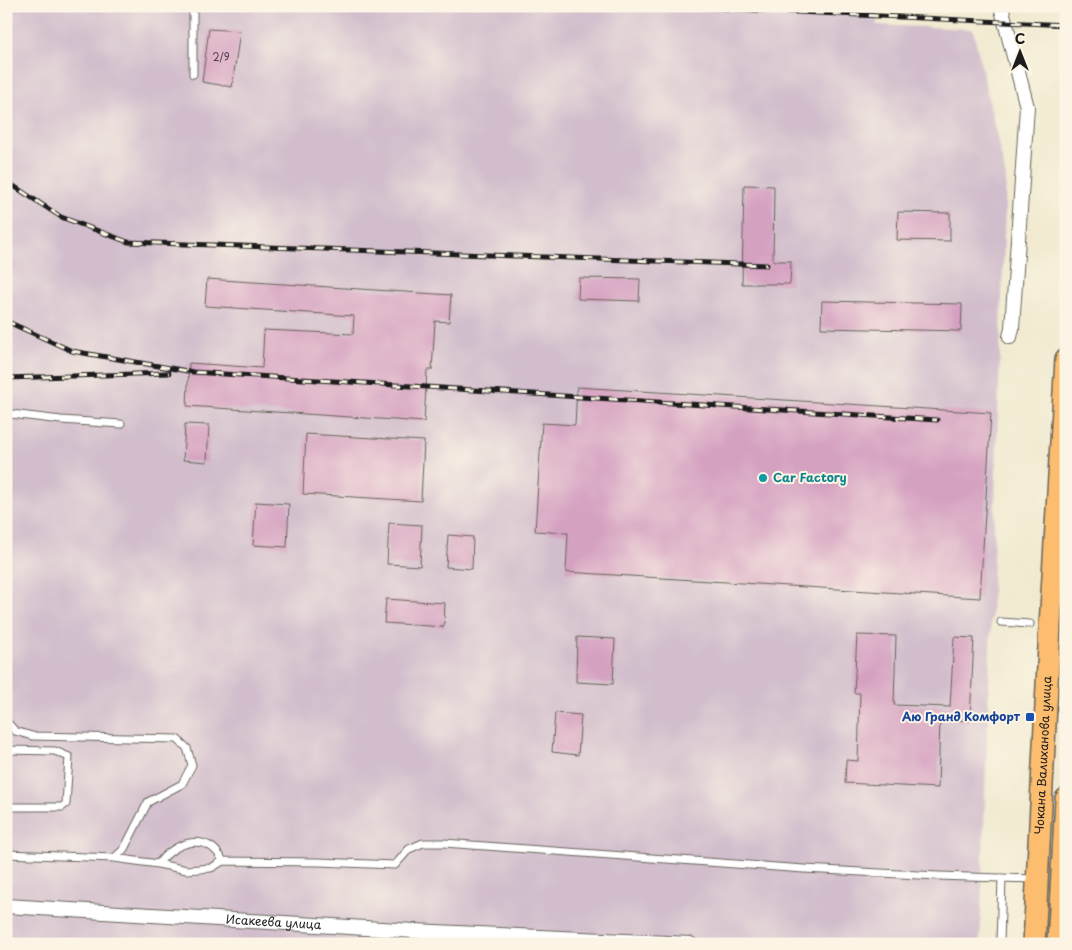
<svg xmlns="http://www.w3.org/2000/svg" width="1072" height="950" viewBox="0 0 1072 950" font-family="'Playpen Sans',sans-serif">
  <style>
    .industrial { fill: #d1bdcc }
    .building { fill: #d5a1c1 }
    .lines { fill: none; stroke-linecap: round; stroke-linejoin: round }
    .service-casing { stroke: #67645b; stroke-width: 9 }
    .minor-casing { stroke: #67645b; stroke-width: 16 }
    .primary-casing { stroke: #67645b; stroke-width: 24 }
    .service { stroke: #fff; stroke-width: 7 }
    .minor { stroke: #fff; stroke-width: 14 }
    .primary { stroke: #fcbd6e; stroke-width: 21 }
    .rail-casing { stroke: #1c1c1c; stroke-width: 5 }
    .rail { stroke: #fcf5e5; stroke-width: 3; stroke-dasharray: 9; stroke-linecap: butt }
    .culture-dot { fill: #0f9aa8; stroke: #fcf5e5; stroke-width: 2 }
    .transit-dot { fill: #1a4fb4; stroke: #fcf5e5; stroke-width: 2 }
    .labels { text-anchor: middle; stroke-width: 4; stroke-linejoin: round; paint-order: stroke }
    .number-label { font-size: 10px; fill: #4a3d45 }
    .culture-label { font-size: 12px; font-weight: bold; fill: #0d838f; stroke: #fcf5e5; text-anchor: start }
    .transit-label { font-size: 12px; font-weight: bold; fill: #164399; stroke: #fcf5e5; text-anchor: end }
    .street-label { font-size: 12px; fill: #1c1c1c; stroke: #fcf5e5 }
  </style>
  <rect width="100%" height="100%" fill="#fcf5e5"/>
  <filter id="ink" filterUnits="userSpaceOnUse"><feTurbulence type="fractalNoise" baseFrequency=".02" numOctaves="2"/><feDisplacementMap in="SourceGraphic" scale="10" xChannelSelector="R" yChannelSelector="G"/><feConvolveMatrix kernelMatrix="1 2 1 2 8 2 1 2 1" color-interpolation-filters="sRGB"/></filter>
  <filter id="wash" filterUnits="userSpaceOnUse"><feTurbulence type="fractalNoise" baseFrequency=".0096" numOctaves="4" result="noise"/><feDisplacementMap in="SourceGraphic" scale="20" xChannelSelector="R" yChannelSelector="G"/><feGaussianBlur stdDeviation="1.12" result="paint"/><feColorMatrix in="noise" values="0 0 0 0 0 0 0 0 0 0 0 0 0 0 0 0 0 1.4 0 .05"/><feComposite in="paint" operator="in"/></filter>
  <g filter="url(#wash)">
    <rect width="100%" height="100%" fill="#f1ead0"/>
    <path class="industrial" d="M6,6H878L877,25L973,29L1006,178L980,944H6Z"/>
    <g id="blocks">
      <path class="building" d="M209,29L240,31L232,87L202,82Z
        M744,185L774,186L773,261H791L790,284H742Z
        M898,212L950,213V241L897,240Z
        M579,278L640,279L639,301L578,299Z
        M207,279L451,295L449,322L435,321L432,370H427L424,422L187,406L189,363L262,368L264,330L353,334L354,316L205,306Z
        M822,301L962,304L961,331L821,328Z
        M577,387L991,413L980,598L566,572L568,533L535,531L542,423L575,425Z
        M185,424L209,425L207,462L183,460Z
        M306,434L424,441L421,501L303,494Z
        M256,502L289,504L287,547L253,545Z
        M389,523L422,525L420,566L387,564Z
        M448,535L473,537L472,569L446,567Z
        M386,599L445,603L444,627L384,623Z
        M857,635L896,636L894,705L950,707L954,637L974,638L970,721L940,719L938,788L845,783L846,760L858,761L860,693H854Z
        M577,637L615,639L613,684L576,682Z
        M555,713L581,715L578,755L552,752Z"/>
    </g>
  </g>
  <g filter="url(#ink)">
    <use href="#blocks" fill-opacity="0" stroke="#67645b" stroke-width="1"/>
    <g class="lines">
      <defs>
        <path id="service" d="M192,6L193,7V74
          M6,412L11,414L61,420L121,424
          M1001,622L1030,624
          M6,721L15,731L32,736L177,739L187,748L192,765L182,784L148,802L124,849L114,858L6,854
          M6,750L55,751L69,757L66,804L62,807H6
          M114,858L158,864L187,870L211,868L223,861L319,862L395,865L409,849L423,843H444L804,869L938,876L1036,879
          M158,864C175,841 208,831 223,861
          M1000,944L1002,878"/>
        <g id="minor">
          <path d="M1001,6L1027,107L1012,328L1010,337"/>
          <path id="s1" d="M6,906L414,931L690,944"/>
        </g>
        <g id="primary">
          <path id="s2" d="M1034,944L1050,626L1066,359"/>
          <path d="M1058,944L1066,799"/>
        </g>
      </defs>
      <use href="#service" class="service-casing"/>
      <use href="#minor" class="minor-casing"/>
      <use href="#primary" class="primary-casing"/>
      <use href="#service" class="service"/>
      <use href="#minor" class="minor"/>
      <use href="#primary" class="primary"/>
      <defs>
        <path id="rail" d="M671,6L1066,25
          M6,181L61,217L128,242L767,265
          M6,321L72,351L193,372L937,420
          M6,378L169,373"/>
      </defs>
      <use href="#rail" class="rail-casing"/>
      <use href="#rail" class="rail"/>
    </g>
  </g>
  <circle class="culture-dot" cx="763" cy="478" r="5"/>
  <rect class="transit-dot" x="1025" y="712" width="10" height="10" rx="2.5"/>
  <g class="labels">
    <g class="number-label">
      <text x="221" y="61">2/9</text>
    </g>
    <g class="culture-label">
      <text x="773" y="482">Car Factory</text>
    </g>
    <g class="transit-label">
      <text x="1020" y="721">Аю Гранд Комфорт</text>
    </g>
    <g class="street-label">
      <text dy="4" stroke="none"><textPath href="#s2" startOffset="189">Чокана Валиханова улица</textPath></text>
      <text dy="4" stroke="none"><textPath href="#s1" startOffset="268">Исакеева улица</textPath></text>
    </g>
  </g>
  <rect width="1072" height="950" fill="none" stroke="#fcf5e5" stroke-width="25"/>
  <g transform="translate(1020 52)" stroke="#fcf5e5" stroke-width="4" paint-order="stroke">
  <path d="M0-4L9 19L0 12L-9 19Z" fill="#1c1c1c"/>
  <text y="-8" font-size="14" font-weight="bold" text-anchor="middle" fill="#1c1c1c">С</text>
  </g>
</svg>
